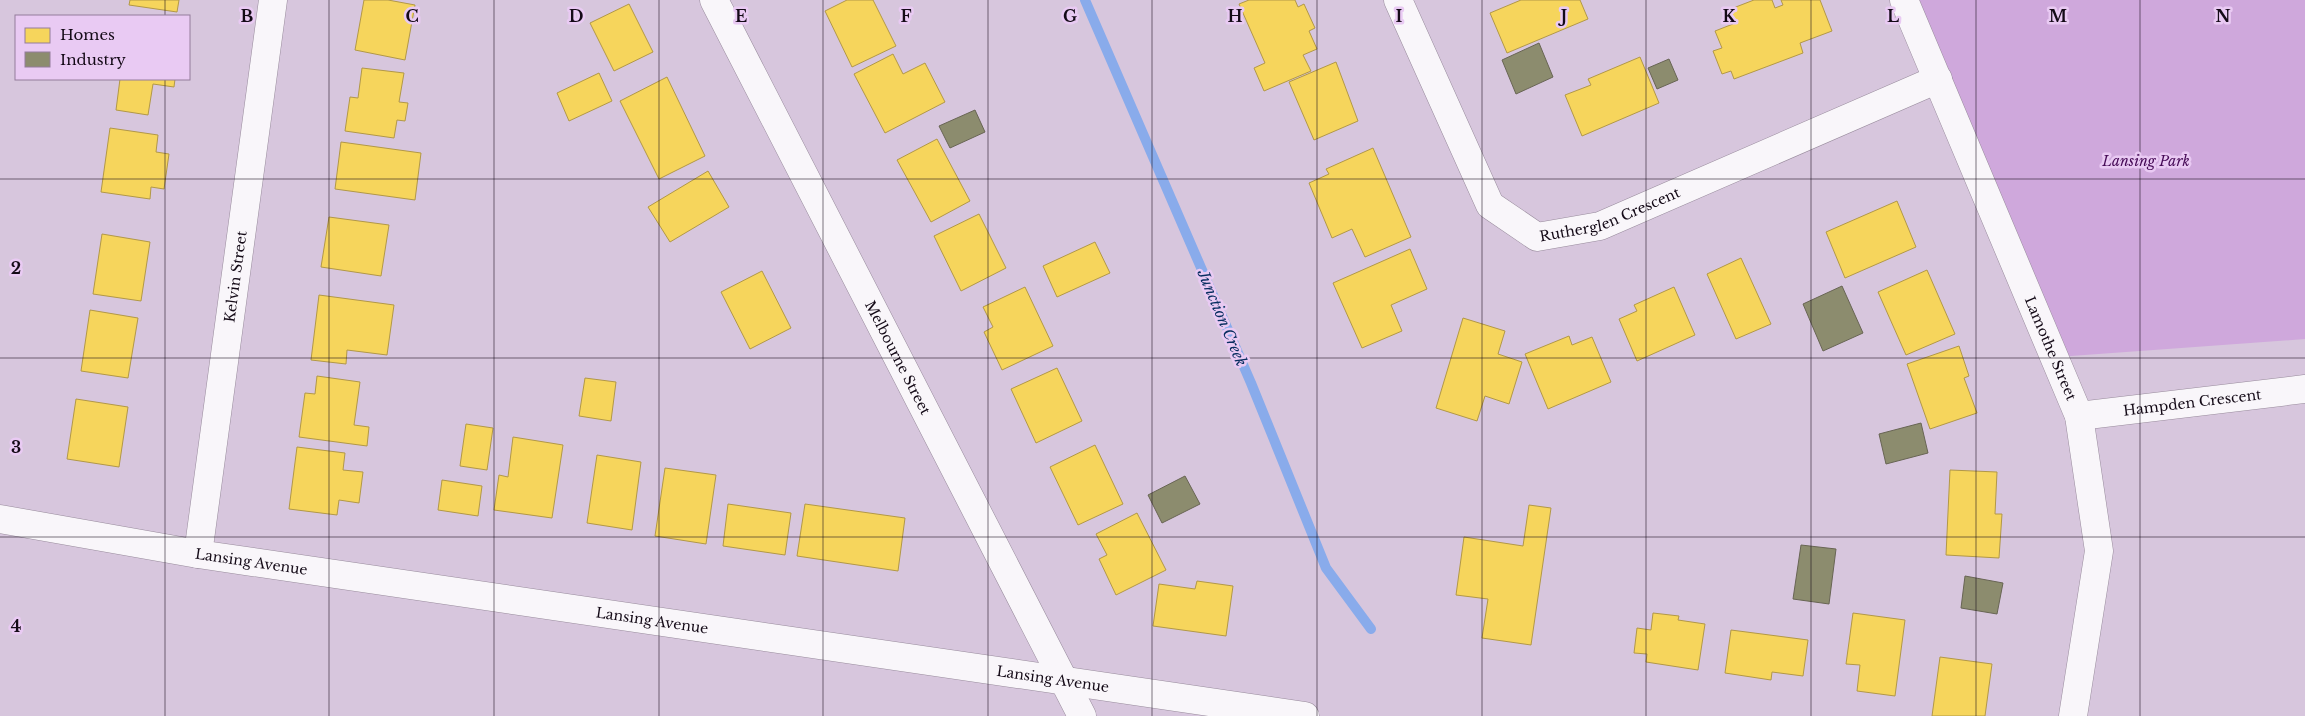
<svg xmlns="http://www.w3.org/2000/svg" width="2305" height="716" viewBox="0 0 2305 716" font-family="'Libre Baskerville',serif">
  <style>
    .green { fill: #cfa8dc }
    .homes { fill: #f6d55c; stroke: #b29847 }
    .industry { fill: #8c8c6e; stroke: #686554 }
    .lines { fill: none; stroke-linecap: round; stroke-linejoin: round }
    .stream { stroke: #89abeb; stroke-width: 10 }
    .minor-casing { stroke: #988b9c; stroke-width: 29 }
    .tertiary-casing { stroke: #988b9c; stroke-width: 29 }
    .minor { stroke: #f9f6fa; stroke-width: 28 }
    .tertiary { stroke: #f9f6fa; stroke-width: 28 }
    .grid { fill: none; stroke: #140a17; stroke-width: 1; stroke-opacity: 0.55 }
    .labels { text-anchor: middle; stroke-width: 5; stroke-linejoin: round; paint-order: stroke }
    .park-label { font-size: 14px; font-style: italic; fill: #460a56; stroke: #e9caf3 }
    .street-label { font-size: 14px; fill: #140a17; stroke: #e9caf3 }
    .water-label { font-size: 15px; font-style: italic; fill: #082e60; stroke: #e9caf3 }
    .grid-label { font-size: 16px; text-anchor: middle; font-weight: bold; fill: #140a17; stroke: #e9caf3; stroke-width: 5; stroke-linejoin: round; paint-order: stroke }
  </style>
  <rect width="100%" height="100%" fill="#d7c6dd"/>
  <path class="green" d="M1903,0H2305V339L2057,357Z"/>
  <path class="homes" d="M130,0H179L177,12L129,5Z
    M364,0H388L415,5L405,60L355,50Z
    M847,0H873L896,46L852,67L825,11Z
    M1249,0H1295L1298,7L1304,4L1315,28L1309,31L1317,49L1303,55L1311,71L1264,91L1254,68L1265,63L1239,4Z
    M1521,0H1580L1588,19L1507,53L1490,13Z
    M1754,0H1772L1775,8L1783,5L1781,0H1820L1832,31L1800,43L1803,53L1734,79L1731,71L1722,74L1713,51L1722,48L1715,31L1733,24L1728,10Z
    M629,4L653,52L614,71L590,23Z
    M893,54L903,74L925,63L945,102L885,133L854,74Z
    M1640,57L1659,103L1582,136L1565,95L1591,85L1588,79Z
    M1336,62L1358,121L1314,140L1289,82Z
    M362,68L404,73L399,102L408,103L405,121L397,120L394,138L345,131L350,97L358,98Z
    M599,73L612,101L569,121L557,93Z
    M667,77L705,156L659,179L620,101Z
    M120,79H175L174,87L153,84L148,115L116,110Z
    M110,128L158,135L156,152L169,154L164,189L151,187L150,199L101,192Z
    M937,139L970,201L931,222L897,160Z
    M341,142L421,153L415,200L335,189Z
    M1373,148L1411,237L1365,257L1352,229L1332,238L1309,183L1329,174L1326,169Z
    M708,171L729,207L670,242L648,207Z
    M1897,201L1916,247L1845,278L1826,232Z
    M979,214L1006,268L961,291L934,236Z
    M329,217L389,225L381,276L321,267Z
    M102,234L150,242L141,301L93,294Z
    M1095,242L1110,273L1057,297L1043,266Z
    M1410,249L1427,289L1391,305L1402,331L1362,348L1333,283Z
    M1741,258L1771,324L1736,339L1707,274Z
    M1927,270L1955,334L1906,355L1878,292Z
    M762,271L791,328L750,349L721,292Z
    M1025,287L1053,346L1002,370L984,332L993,327L983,307Z
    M1674,287L1695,335L1637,361L1619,319L1637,311L1634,305Z
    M319,295L394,305L387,355L347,350L346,364L311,360Z
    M90,310L138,318L128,378L81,371Z
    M1463,318L1505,331L1498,354L1522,362L1509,404L1485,396L1477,421L1436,408Z
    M1569,336L1572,345L1592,337L1611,382L1548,409L1525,354Z
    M1959,346L1969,376L1964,378L1977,413L1930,429L1907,364Z
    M1057,368L1082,421L1036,443L1011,389Z
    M317,376L360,382L354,425L369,427L367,446L299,437L305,393L315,394Z
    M585,378L616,382L611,421L579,416Z
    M76,399L128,407L119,467L67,459Z
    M466,424L493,428L487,470L460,466Z
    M513,437L563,445L552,518L494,510L499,475L508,477Z
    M1095,445L1123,504L1078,525L1050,467Z
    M297,447L345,453L343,470L363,472L359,503L339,500L337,515L289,509Z
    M597,455L641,462L632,530L587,523Z
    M665,468L716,475L706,544L655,536Z
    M1950,470L1997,472L1995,514H2002L1999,558L1946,555Z
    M442,480L482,486L478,516L438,510Z
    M728,504L791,513L785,555L723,546Z
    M805,504L905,518L898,571L797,556Z
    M1529,505L1551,508L1531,645L1482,638L1488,599L1456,595L1464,537L1523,546Z
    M1137,513L1166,570L1116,595L1099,559L1107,555L1096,534Z
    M1197,581L1233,586L1226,636L1153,626L1159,584L1195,589Z
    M1653,613L1679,616L1678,620L1705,624L1698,670L1646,662L1647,654L1634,653L1637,628L1651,630Z
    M1853,613L1905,620L1895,696L1857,691L1860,665L1846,664Z
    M1731,630L1808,640L1803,676L1772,672L1771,680L1725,673Z
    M1940,657L1992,664L1985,716H1932Z"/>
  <path class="industry" d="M1539,43L1553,77L1516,94L1502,60Z
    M1669,59L1678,80L1657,89L1648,68Z
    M975,110L985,132L950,148L939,126Z
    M1842,286L1863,333L1823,351L1803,304Z
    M1921,423L1928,453L1886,464L1879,434Z
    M1185,476L1200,504L1162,523L1148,495Z
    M1801,545L1836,549L1829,604L1793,599Z
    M1965,576L2003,583L1997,614L1961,608Z"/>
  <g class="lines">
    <path class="stream" d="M1085,0L1251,383L1326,568L1371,629"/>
    <defs>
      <g id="minor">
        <path id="s1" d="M714,0L1082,716"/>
        <path id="s2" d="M1398,0L1490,205L1537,237L1600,226L1938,79"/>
        <path id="s3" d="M1904,0L2079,416L2099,551L2073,716"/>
        <path id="s4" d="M2079,416L2305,389"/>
        <path id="s5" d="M198,554L273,0"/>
      </g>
      <g id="tertiary">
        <path id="s6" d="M0,519L198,554L1305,716"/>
      </g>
    </defs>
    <use href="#minor" class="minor-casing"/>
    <use href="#tertiary" class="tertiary-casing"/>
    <use href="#minor" class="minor"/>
    <use href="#tertiary" class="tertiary"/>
  </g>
  <path class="grid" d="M165,0V16M329,0V716M494,0V716M659,0V716M823,0V716M988,0V716M1152,0V716M1317,0V716M1482,0V716M1646,0V716M1811,0V716M1976,0V716M2140,0V716M165,79V716M0,179H2305M0,358H2305M0,537H2305"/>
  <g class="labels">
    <g class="park-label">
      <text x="2146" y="166">Lansing Park</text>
    </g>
    <g class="street-label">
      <text dy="5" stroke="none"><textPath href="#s2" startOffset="358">Rutherglen Crescent</textPath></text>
      <text dy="5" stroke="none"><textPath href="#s5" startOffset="280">Kelvin Street</textPath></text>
      <text dy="5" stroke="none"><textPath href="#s3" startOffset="378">Lamothe Street</textPath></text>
      <text dy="5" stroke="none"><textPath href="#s1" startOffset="402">Melbourne Street</textPath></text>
      <text dy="5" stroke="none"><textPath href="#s4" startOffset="114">Hampden Crescent</textPath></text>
      <text dy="5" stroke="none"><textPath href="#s6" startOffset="255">Lansing Avenue</textPath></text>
      <text dy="5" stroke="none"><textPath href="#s6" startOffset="660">Lansing Avenue</textPath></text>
      <text dy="5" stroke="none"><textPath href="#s6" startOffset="1065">Lansing Avenue</textPath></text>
    </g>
    <g class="water-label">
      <text transform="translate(1222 318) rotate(67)" y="5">Junction Creek</text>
    </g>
  </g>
  <g class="grid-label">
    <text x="247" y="22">B</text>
    <text x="412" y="22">C</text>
    <text x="576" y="22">D</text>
    <text x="741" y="22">E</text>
    <text x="906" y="22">F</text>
    <text x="1070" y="22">G</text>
    <text x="1235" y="22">H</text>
    <text x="1399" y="22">I</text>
    <text x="1564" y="22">J</text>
    <text x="1729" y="22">K</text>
    <text x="1893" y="22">L</text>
    <text x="2058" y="22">M</text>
    <text x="2223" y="22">N</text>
    <text x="16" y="274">2</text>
    <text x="16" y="453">3</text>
    <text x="16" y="632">4</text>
  </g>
  <rect x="15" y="15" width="175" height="65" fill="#e9caf3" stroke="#947d9b"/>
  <rect x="25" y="28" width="25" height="15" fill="#f6d55c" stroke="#947d9b"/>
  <text x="60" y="40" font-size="15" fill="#140a17">Homes</text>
  <rect x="25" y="52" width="25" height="15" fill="#8c8c6e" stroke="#947d9b"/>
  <text x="60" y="65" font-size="15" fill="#140a17">Industry</text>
</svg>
